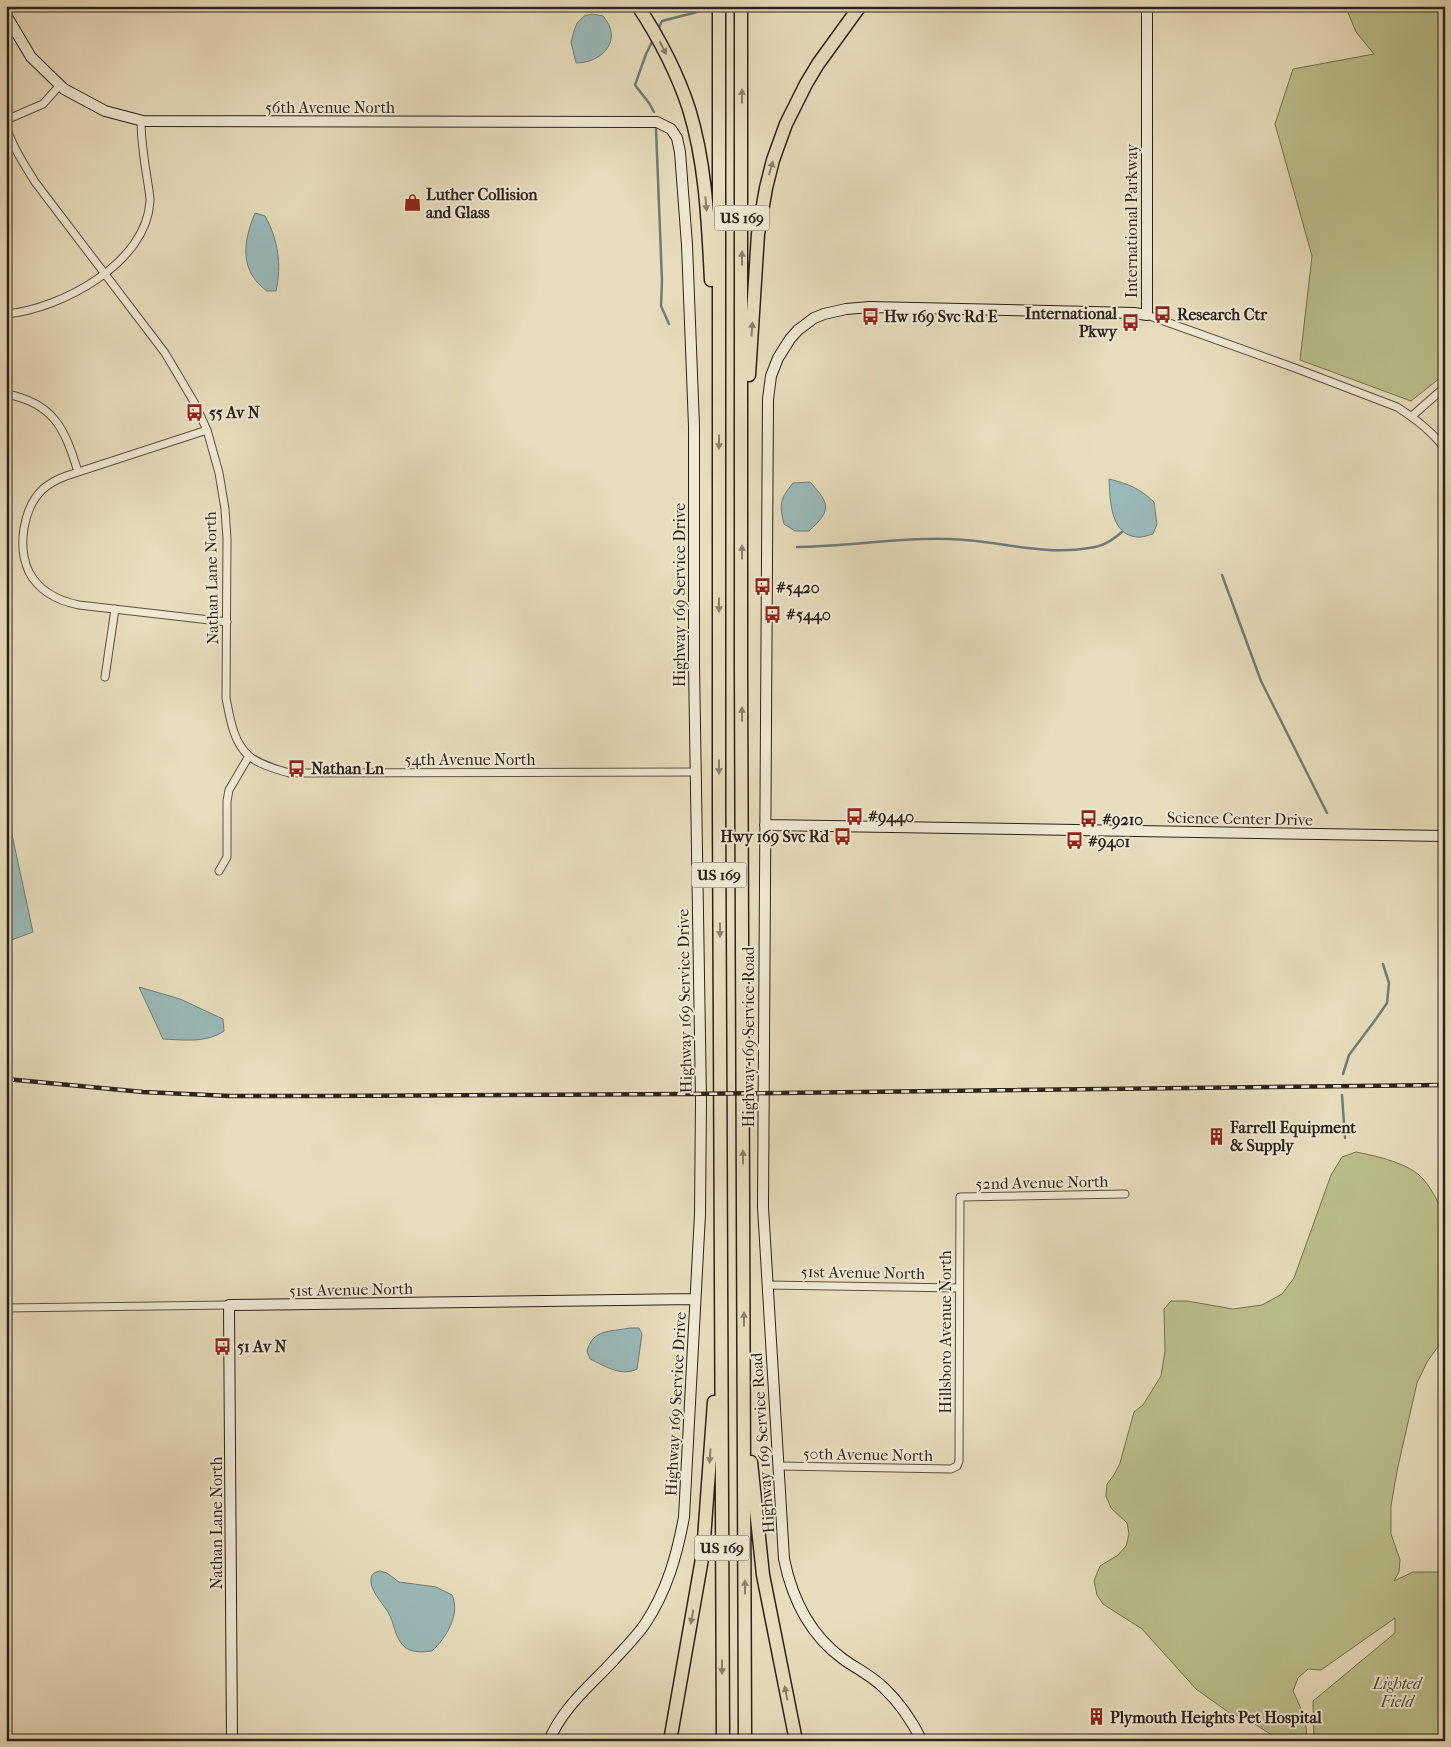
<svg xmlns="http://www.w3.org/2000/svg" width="1451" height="1747" viewBox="0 0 1451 1747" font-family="'IM FELL French Canon',serif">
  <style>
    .green { fill: #bbbf8c; stroke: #747054 }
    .water { fill: #9ab9ba; stroke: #6e7d7a }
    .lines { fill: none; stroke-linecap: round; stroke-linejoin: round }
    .stream { stroke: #6e7d7a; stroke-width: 2.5 }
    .street-casing { stroke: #5c5043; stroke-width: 9 }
    .secondary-casing { stroke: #2d221b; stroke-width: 12 }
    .highway-casing { stroke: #2d221b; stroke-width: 15 }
    .street { stroke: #efe8d3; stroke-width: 7 }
    .secondary { stroke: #efe8d3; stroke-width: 10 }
    .highway { stroke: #e7dcbb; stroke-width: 12 }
    .rail-casing { stroke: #2d221b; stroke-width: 4.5 }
    .rail { stroke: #efe8d3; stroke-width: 2.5; stroke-dasharray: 8; stroke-linecap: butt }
    .oneway { fill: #8a7f6b }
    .labels { text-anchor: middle; stroke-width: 4; stroke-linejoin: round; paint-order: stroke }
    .shield { fill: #efe8d3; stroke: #675d52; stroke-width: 1 }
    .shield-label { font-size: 15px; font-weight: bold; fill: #2d221b }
    .street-label { font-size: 16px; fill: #2d221b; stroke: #efe8d3 }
    .poi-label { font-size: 16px; font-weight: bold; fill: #2d221b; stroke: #efe8d3; text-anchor: start }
    .park-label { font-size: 16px; font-style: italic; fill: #504937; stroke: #efe8d3 }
  </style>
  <rect width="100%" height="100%" fill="#e7dcbb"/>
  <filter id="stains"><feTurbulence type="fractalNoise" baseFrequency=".004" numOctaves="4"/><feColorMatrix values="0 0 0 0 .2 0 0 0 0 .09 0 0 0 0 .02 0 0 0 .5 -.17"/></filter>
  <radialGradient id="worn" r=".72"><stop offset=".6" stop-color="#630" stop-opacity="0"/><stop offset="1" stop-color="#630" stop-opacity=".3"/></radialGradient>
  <path class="green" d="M1348,6H1445V374L1411,401L1300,360L1312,256L1275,124L1293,69L1374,54L1356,32L1347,10Z
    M6,760L9,764L11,830L6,832Z
    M1356,1152C1376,1156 1410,1163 1424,1180C1433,1191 1439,1204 1445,1217V1337L1427,1362L1417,1383L1397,1471L1391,1506V1534L1400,1560L1399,1572L1394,1581L1413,1572H1445V1741H1314L1313,1701L1395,1633V1618L1321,1670L1308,1669L1298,1678L1293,1691C1300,1706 1309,1724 1306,1741H1281L1244,1717L1231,1714L1196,1689L1142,1629L1103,1604L1097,1595L1094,1581L1100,1566L1118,1555L1126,1546L1129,1534L1127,1523L1111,1508L1106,1496L1107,1484L1114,1475L1120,1463L1134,1412L1143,1405L1161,1376L1165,1351L1164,1309L1171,1301H1187L1233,1309L1262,1305L1282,1294L1294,1278L1331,1175L1342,1157Z"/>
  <path class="water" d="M592,14L603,16C624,40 602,63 576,63L571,42L574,31L577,23L584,16Z
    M255,213L265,216C278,239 282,265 276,291H267C239,271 243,242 255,213Z
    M1109,479C1129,484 1139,488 1154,502L1157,524L1153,534C1148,535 1142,538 1137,537C1110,535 1110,499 1109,479Z
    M810,482C830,504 832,510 809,531H795L784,524C779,504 780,499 793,483Z
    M6,816L11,830L33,932L6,942Z
    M139,987L180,999L223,1019L224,1031C207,1043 184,1040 163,1039Z
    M630,1328H639L642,1334L637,1369C621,1377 605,1366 590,1359L587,1351C593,1329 609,1332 630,1328Z
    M380,1571L387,1573L399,1582L436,1587L452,1595C461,1614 446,1638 432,1651C423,1652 414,1653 406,1648C396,1641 395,1627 390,1616C385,1605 372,1594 371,1582C370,1575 374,1572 380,1571Z"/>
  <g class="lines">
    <path class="stream" d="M659,27L662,21L701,11
      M654,38L646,54L635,85L649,103L654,112
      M656,129L662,281L661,306L669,324
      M797,547C848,547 899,537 949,539C995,540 1043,556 1089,548C1104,546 1111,541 1122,532
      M1222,575L1261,681L1327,813
      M1343,1074L1349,1055L1376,1019L1387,1003L1389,983L1383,964
      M1342,1095L1345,1138"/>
    <defs>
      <path id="street" d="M6,120L43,104L60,85
        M6,126C12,146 24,164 35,182L165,353L194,402L207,430L219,473L225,509L227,539L226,698C230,718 233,742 249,756C260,765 276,769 289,773L696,772
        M6,314C61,309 147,263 150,201C150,194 148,185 147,178C144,159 141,140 141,121
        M1147,315L1295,368L1397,407C1416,419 1432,431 1445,449
        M6,394C54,403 65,429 78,472
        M1412,416L1445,387
        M207,430L66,476C58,479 50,483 43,489C23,508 17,547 29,572C39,591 59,601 79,605L227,622
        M105,677L115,609
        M219,871L227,857V801L229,790L249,756
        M767,1285L959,1288
        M6,1308L229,1305
        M779,1466L951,1469L957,1466L959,1461L960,1197L1125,1194"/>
      <path id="secondary" d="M6,15L31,57L64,89L105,111L143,121L657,122L671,129L677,138L680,152L687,245L694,426V665L701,1099L700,1214L684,1517C677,1555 667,1591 645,1624C636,1637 624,1649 613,1661C590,1686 562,1708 549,1741
        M765,825L1445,836
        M232,1741L229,1305L695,1299
        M922,1741C912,1721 900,1703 884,1688C872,1676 857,1669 843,1659C810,1635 792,1598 784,1559L763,1207L768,399L771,376L778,358L790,339L798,330L814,318L824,314L846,309L870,307L1134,313L1147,315V6"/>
      <path id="highway" d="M638,6C659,38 677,72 689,109C706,164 708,223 711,280
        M719,6V804L723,1741
        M741,6V668L745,1741
        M749,375L758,234L766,188L773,160L786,124L806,84L818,64L860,6
        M751,1462L763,1575L796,1741
        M670,1741L703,1553L714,1402"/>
    </defs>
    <use href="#street" class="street-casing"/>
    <use href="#secondary" class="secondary-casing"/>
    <use href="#highway" class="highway-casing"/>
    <use href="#street" class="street"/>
    <use href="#secondary" class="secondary"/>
    <use href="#highway" class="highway"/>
    <defs>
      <path id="rail" d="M6,1079L143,1092L230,1096H322L689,1094L1445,1085"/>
    </defs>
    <use href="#rail" class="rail-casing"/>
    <use href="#rail" class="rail"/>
  </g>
  <defs><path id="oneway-solid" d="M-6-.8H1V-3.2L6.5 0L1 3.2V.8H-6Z" transform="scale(1.25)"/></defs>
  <g class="oneway">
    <use href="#oneway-solid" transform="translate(663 48) rotate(63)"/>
    <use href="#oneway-solid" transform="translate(742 96) rotate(-90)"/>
    <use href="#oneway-solid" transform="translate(771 168) rotate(-74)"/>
    <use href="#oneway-solid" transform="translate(706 204) rotate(85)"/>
    <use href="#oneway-solid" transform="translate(742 258) rotate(-90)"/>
    <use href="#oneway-solid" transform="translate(752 329) rotate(-86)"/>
    <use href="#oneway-solid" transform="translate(719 442) rotate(90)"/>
    <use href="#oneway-solid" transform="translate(742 552) rotate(-90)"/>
    <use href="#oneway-solid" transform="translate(719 605) rotate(90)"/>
    <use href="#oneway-solid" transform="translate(742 714) rotate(-90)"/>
    <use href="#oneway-solid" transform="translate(719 767) rotate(90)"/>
    <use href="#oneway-solid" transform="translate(720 930) rotate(90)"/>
    <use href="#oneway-solid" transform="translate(743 1157) rotate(-90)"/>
    <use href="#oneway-solid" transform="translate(744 1319) rotate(-90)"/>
    <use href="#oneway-solid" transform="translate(710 1456) rotate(94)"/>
    <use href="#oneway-solid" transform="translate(745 1587) rotate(-90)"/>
    <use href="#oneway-solid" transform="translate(692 1617) rotate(100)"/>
    <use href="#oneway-solid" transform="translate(722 1667) rotate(90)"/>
    <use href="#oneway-solid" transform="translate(786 1693) rotate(-101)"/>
  </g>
  <defs>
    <symbol id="shop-bare" viewBox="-9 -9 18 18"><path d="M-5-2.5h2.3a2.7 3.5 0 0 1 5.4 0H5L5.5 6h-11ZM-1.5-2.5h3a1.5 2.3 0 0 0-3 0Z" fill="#8f2418" stroke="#efe8d3" stroke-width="2.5" paint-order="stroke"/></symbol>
    <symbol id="bus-bare" viewBox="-9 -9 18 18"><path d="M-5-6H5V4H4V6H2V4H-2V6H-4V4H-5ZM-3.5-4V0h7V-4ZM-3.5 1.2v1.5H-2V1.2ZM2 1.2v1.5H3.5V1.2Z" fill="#8f2418" stroke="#efe8d3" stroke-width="2.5" paint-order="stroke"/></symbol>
    <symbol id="building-bare" viewBox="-9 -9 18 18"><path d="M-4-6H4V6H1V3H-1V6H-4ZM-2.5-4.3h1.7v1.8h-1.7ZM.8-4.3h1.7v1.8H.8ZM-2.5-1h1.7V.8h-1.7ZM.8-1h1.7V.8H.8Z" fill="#8f2418" stroke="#efe8d3" stroke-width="2.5" paint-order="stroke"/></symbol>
  </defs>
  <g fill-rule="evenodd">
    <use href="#shop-bare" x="400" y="190" width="25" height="25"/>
    <use href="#bus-bare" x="1150" y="302" width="25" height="25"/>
    <use href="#bus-bare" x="858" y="304" width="25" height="25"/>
    <use href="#bus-bare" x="1118" y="310" width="25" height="25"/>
    <use href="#bus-bare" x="182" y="400" width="25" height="25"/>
    <use href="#bus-bare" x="750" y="574" width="25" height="25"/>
    <use href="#bus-bare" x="760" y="602" width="25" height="25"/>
    <use href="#bus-bare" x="284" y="756" width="25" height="25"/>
    <use href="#bus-bare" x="842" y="804" width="25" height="25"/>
    <use href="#bus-bare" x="1076" y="806" width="25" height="25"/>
    <use href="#bus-bare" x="830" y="824" width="25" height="25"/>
    <use href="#bus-bare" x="1062" y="828" width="25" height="25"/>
    <use href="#building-bare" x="1204" y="1124" width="25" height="25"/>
    <use href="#bus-bare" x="210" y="1334" width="25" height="25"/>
    <use href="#building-bare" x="1084" y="1704" width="25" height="25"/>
  </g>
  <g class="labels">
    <g class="shield">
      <rect x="714.5" y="205.5" width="55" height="25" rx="4"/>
      <rect x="691.5" y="862.5" width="55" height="25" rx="4"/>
      <rect x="694.5" y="1535.5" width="55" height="25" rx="4"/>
    </g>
    <g class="shield-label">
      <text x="742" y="223">US 169</text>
      <text x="719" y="880">US 169</text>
      <text x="722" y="1553">US 169</text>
    </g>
    <g class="street-label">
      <text x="330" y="113">56th Avenue North</text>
      <text transform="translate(1131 221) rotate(-90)" y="6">International Parkway</text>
      <text transform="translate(211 578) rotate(-91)" y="6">Nathan Lane North</text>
      <text transform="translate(679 595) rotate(-90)" y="6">Highway 169 Service Drive</text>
      <text x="470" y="765">54th Avenue North</text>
      <text transform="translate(1240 818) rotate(1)" y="6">Science Center Drive</text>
      <text transform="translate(684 1001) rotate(-91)" y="6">Highway 169 Service Drive</text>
      <text transform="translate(748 1037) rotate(-90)" y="6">Highway 169 Service Road</text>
      <text transform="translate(1042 1182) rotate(-1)" y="6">52nd Avenue North</text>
      <text transform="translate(863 1272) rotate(1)" y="6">51st Avenue North</text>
      <text transform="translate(351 1289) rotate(-1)" y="6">51st Avenue North</text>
      <text transform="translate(945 1332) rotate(-90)" y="6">Hillsboro Avenue North</text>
      <text transform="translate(675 1404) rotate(-87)" y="6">Highway 169 Service Drive</text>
      <text transform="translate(762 1443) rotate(-94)" y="6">Highway 169 Service Road</text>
      <text transform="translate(868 1454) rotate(1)" y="6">50th Avenue North</text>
      <text transform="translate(216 1523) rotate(-90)" y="6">Nathan Lane North</text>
    </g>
    <g class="poi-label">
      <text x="426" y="200">Luther Collision<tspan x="426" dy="18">and Glass</tspan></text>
      <text x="1117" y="319" text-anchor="end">International<tspan x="1117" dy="18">Pkwy</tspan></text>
      <text x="1177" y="320">Research Ctr</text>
      <text x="884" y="322">Hw 169 Svc Rd E</text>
      <text x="209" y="418">55 Av N</text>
      <text x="776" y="593">#5420</text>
      <text x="786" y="620">#5440</text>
      <text x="311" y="774">Nathan Ln</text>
      <text x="868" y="822">#9440</text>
      <text x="1102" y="825">#9210</text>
      <text x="829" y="842" text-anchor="end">Hwy 169 Svc Rd</text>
      <text x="1088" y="847">#9401</text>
      <text x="1230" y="1133">Farrell Equipment<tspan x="1230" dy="18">&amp; Supply</tspan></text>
      <text x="237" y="1352">51 Av N</text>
      <text x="1110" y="1723">Plymouth Heights Pet Hospital</text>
    </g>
    <g class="park-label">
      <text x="1397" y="1689">Lighted<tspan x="1397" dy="18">Field</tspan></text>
    </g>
  </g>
  <rect width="1451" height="1747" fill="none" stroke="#e7dcbb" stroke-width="25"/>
  <rect x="8" y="8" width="1436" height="1732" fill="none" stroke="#2d221b" stroke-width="2.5"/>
  <rect x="12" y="12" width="1426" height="1722" fill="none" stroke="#2d221b"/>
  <rect width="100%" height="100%" filter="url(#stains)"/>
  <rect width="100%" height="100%" fill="url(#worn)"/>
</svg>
